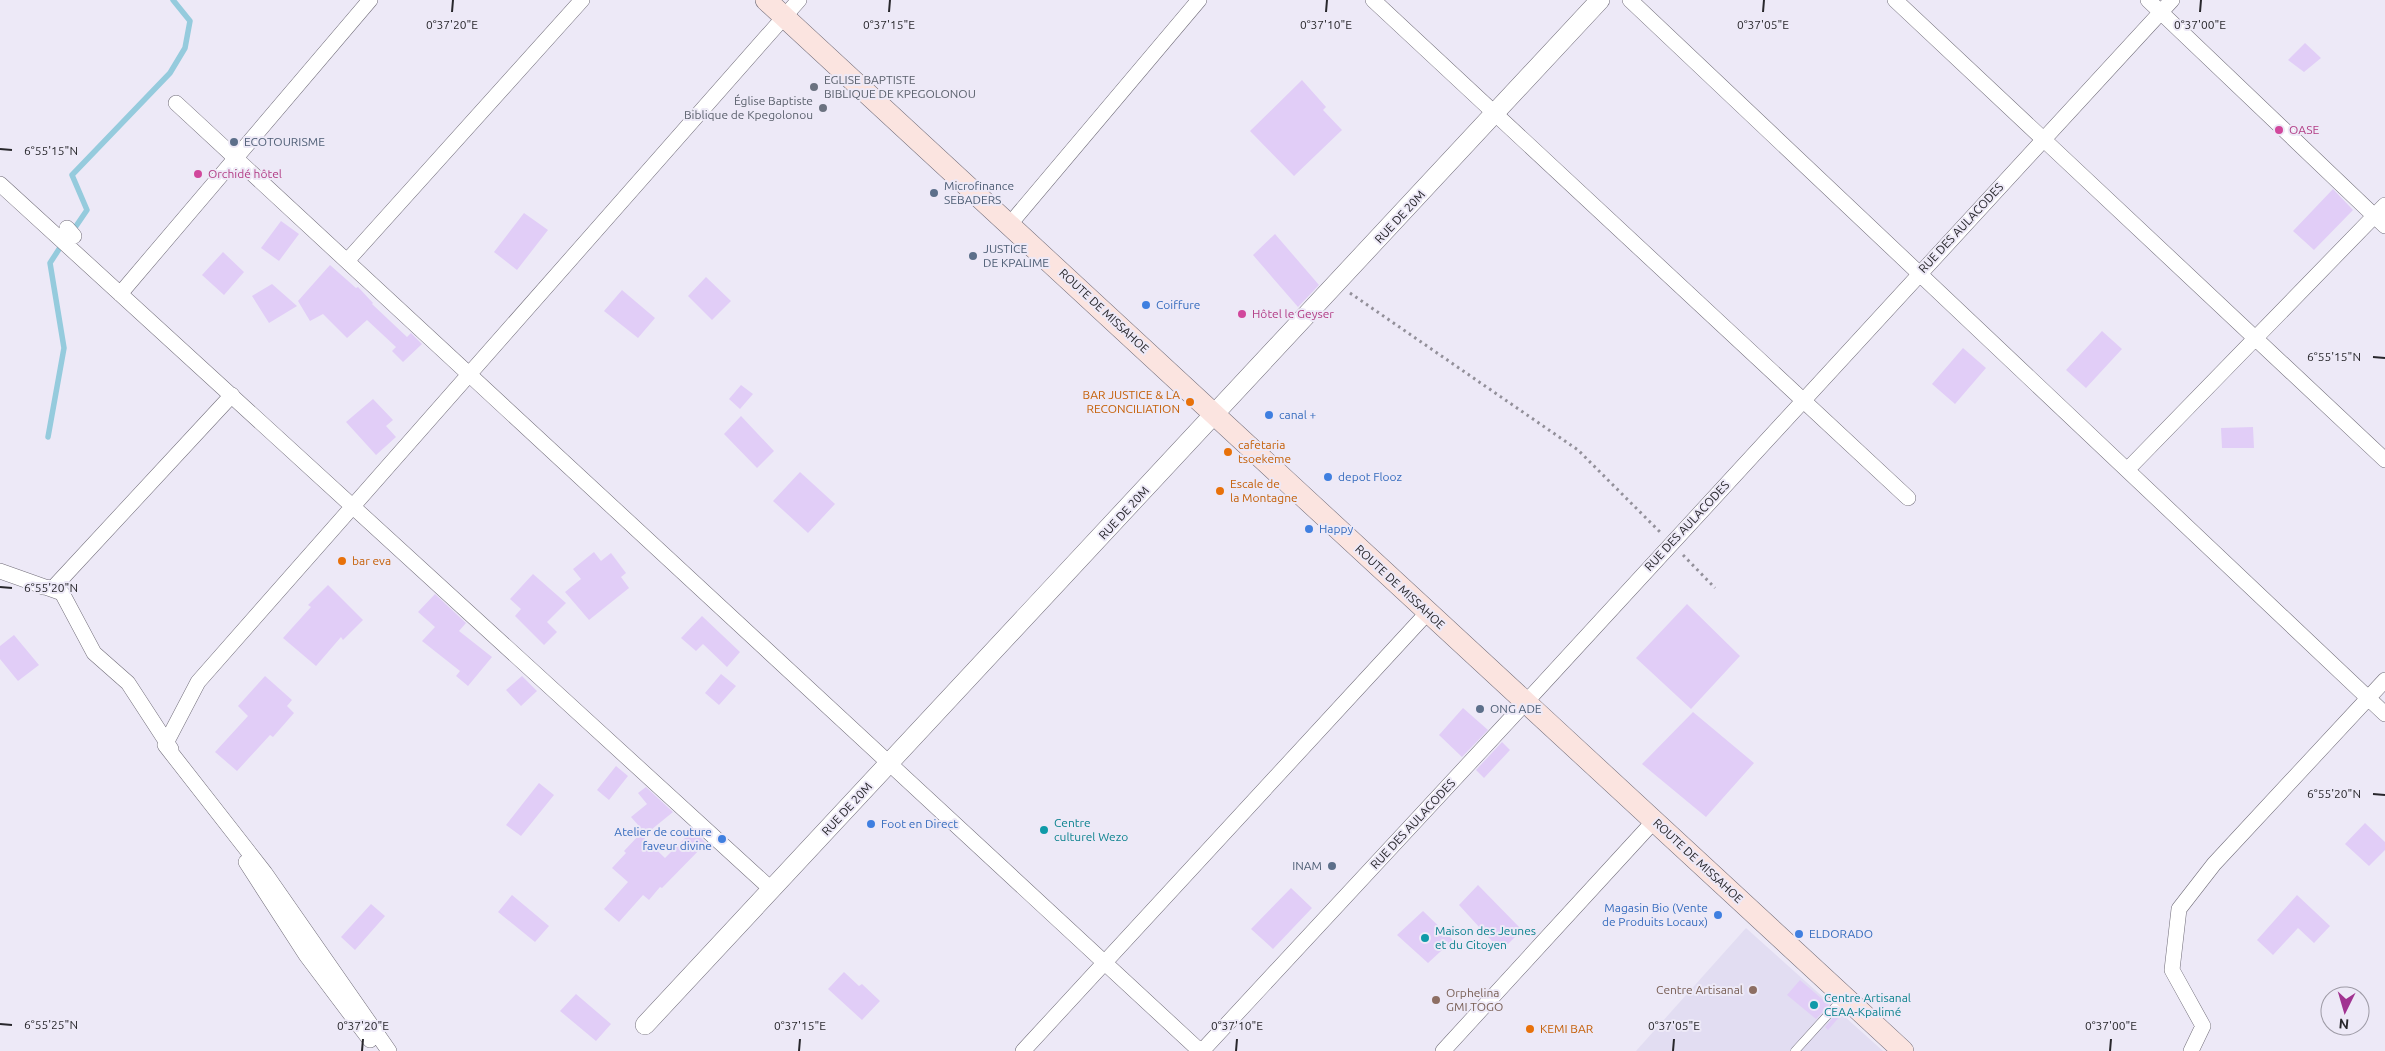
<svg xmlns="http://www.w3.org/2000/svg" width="2385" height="1051" viewBox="0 0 2385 1051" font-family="Ubuntu,sans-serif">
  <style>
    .built { fill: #e2ddf2 }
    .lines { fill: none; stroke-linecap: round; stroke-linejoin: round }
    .stream { stroke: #95cbdd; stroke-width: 5.5 }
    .building { fill: #e1cdf7 }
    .service-casing { stroke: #716d79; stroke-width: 9 }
    .minor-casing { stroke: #716d79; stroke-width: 16 }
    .tertiary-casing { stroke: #716d79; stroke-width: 20 }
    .secondary-casing { stroke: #716d79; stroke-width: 22 }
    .path { stroke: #93909a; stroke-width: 3; stroke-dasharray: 2.5 4; stroke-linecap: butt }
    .service { stroke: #fff; stroke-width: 8 }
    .minor { stroke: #fff; stroke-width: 15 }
    .tertiary { stroke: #fff; stroke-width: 19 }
    .secondary { stroke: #fbe4e0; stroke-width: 21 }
    .ticks { fill: none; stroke: #28272c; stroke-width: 2 }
    .worship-dot { fill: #6b7280; stroke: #ede9f7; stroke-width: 2 }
    .hotel-dot { fill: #d1479c; stroke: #ede9f7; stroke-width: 2 }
    .service-dot { fill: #5c6f8a; stroke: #ede9f7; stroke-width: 2 }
    .shop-dot { fill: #3f7fe0; stroke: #ede9f7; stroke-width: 2 }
    .food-dot { fill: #e8710a; stroke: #ede9f7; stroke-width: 2 }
    .culture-dot { fill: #0f9aa8; stroke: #ede9f7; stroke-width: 2 }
    .education-dot { fill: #8d6e63; stroke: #ede9f7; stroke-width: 2 }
    .labels { text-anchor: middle; stroke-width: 4; stroke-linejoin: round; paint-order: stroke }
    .worship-label { font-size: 12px; fill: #5b616d; stroke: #ede9f7; text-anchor: start }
    .hotel-label { font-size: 12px; fill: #b23c85; stroke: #ede9f7; text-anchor: start }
    .service-label { font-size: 12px; fill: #4e5e75; stroke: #ede9f7; text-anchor: start }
    .street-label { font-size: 12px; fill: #28272c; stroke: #ede9f7 }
    .shop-label { font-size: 12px; fill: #366cbe; stroke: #ede9f7; text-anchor: start }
    .food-label { font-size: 12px; fill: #c56008; stroke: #ede9f7; text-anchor: start }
    .culture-label { font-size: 12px; fill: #0d838f; stroke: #ede9f7; text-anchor: start }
    .education-label { font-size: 12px; fill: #785e54; stroke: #ede9f7; text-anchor: end }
    .ticks-label { font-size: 12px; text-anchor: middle; fill: #28272c; stroke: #ede9f7; stroke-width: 4; stroke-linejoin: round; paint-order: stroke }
  </style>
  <rect width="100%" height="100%" fill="#ede9f7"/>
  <path class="built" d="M1746,928L1883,1051H1636Z"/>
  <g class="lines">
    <path class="stream" d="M72,232L87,210L72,175L170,73L185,48L190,21L173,0
      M48,437L64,348L50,263L63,243"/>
  </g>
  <path class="building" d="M2305,43L2321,58L2304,72L2288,60Z
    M1302,80L1326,107L1323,110L1342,130L1294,176L1250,131Z
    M2333,189L2353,210L2314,250L2293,231Z
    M524,213L548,230L517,270L494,252Z
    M281,221L299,234L279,261L261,248Z
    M1275,234L1319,285L1298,307L1253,255Z
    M223,252L244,272L224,295L202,275Z
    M330,265L356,288L358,287L373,303L372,304L407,337L411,333L422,344L403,362L392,351L396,347L367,320L347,338L323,314L310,321L298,301Z
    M706,277L731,301L712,320L688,296Z
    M272,284L297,306L269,323L252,296Z
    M622,290L655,318L638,338L604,311Z
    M2102,331L2122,349L2086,388L2066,370Z
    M1963,348L1986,368L1955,404L1932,384Z
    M741,385L753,394L740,409L729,399Z
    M373,399L393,420L386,426L396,437L376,455L346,422Z
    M741,416L774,451L757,468L724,434Z
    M2253,427L2254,448H2222L2221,428Z
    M800,472L835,504L808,533L773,501Z
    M594,552L601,561L611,553L626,573L621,577L629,588L589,620L565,592L581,579L573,569Z
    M533,574L566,603L547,622L557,632L544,645L515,616L521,609L510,599Z
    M328,585L363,620L343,640L341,637L316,666L283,638L311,607L308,605Z
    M435,594L466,623L459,631L492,657L468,686L456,676L460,671L422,641L435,627L418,612Z
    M1687,604L1740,656L1691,709L1636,658Z
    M702,616L740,652L727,667L703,644L696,651L681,638Z
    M14,635L39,665L18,681L0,659V646Z
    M721,674L736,686L719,705L705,693Z
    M265,676L292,700L287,706L294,713L273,737L270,735L237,771L215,752L248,716L238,706Z
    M522,676L537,691L521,706L506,690Z
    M1463,708L1488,730L1462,757L1439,735Z
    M1693,712L1754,763L1706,817L1642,764Z
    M1502,742L1510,750L1484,778L1476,770Z
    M616,766L628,776L609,800L597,790Z
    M539,783L554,795L521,836L506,825Z
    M646,787L673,812L646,834L631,817L647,804L638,793Z
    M2365,823L2385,842V850L2369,866L2345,844Z
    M693,830L706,843L662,888L660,887L649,900L643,895L619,922L604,909L628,882L612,868L626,853L624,851L640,834L665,858Z
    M1478,885L1522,930L1501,951L1459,905Z
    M1291,888L1312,908L1273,949L1251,929Z
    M512,895L549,926L535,942L498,912Z
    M2297,895L2330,926L2314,943L2298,928L2273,955L2257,940Z
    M371,904L385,916L355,950L341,937Z
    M1423,911L1453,940L1428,963L1397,935Z
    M844,972L859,986L862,984L880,1001L862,1020L828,989Z
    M1800,980L1829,1005L1816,1019L1787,995Z
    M576,994L611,1024L596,1041L560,1011Z
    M1838,1012L1841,1015L1828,1030L1825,1027Z"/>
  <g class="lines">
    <defs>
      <path id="service" d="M1795,1051L1844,997"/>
      <path id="minor" d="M1373,0L1908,498
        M1630,0L2385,714
        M1895,0L2385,460
        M2148,0L2385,226
        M176,103L1200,1051
        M0,184L771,889
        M1010,224L1199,0
        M67,228L74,236
        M347,261L582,0
        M120,294L370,0
        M2127,470L2385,205
        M0,571L62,593L94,653L128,683L171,749
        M43,587L53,588L232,395
        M246,862L306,955L370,1040
        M389,1051L265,873L165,745L198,682L799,0
        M1023,1051L1428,612
        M1202,1051L1527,701L2172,0
        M1443,1051L1654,821
        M2191,1051L2203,1026L2172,970L2179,909L2214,864L2385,680"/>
      <path id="tertiary" d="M645,1025L1600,0"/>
      <path id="secondary" d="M766,0L1903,1051"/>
    </defs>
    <use href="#service" class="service-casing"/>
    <use href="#minor" class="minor-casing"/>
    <use href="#tertiary" class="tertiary-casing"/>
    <use href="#secondary" class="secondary-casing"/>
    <path class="path" d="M1350,293L1578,450L1661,533
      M1683,555L1715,588"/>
    <use href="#service" class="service"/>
    <use href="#minor" class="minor"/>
    <use href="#tertiary" class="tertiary"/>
    <use href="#secondary" class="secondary"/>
  </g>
  <path class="ticks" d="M452,12L453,0M889,12L890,0M1326,12L1327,0M1763,12L1764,0M2200,12L2201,0M0,149L12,150M2373,357L2385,358M0,587L12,588M2373,794L2385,795M0,1024L12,1025M362,1051L363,1039M799,1051L800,1039M1236,1051L1237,1039M1673,1051L1674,1039M2110,1051L2111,1039"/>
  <g class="worship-dot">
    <circle cx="814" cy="87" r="5"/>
    <circle cx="823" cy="108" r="5"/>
  </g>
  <g class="hotel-dot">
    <circle cx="2279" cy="130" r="5"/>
    <circle cx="198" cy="174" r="5"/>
    <circle cx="1242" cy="314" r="5"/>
  </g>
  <g class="service-dot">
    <circle cx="234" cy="142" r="5"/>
    <circle cx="934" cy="193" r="5"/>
    <circle cx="973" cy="256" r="5"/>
    <circle cx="1480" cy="709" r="5"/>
    <circle cx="1332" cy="866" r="5"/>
  </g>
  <g class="shop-dot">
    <circle cx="1146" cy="305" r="5"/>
    <circle cx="1269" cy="415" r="5"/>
    <circle cx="1328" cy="477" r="5"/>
    <circle cx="1309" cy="529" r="5"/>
    <circle cx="871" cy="824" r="5"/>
    <circle cx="722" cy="839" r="5"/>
    <circle cx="1718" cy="915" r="5"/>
    <circle cx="1799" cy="934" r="5"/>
  </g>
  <g class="food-dot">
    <circle cx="1190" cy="402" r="5"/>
    <circle cx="1228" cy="452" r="5"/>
    <circle cx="1220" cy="491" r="5"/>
    <circle cx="342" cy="561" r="5"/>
    <circle cx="1530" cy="1029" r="5"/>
  </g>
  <g class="culture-dot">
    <circle cx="1044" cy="830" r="5"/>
    <circle cx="1425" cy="938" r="5"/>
    <circle cx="1814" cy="1005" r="5"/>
  </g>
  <g class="education-dot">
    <circle cx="1753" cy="990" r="5"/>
    <circle cx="1436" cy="1000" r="5"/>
  </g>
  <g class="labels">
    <g class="worship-label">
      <text x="824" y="84">EGLISE BAPTISTE<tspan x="824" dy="14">BIBLIQUE DE KPEGOLONOU</tspan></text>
      <text x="813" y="105" text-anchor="end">Église Baptiste<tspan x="813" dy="14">Biblique de Kpegolonou</tspan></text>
    </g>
    <g class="hotel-label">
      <text x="2289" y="134">OASE</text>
      <text x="208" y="178">Orchidé hôtel</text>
      <text x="1252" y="318">Hôtel le Geyser</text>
    </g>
    <g class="service-label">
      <text x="244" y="146">ECOTOURISME</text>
      <text x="944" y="190">Microfinance<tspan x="944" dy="14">SEBADERS</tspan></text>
      <text x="983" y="253">JUSTICE<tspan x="983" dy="14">DE KPALIME</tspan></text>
      <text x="1490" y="713">ONG ADE</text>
      <text x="1322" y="870" text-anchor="end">INAM</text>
    </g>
    <g class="street-label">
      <text transform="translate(1400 217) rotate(-47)" y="4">RUE DE 20M</text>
      <text transform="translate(1961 228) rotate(-47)" y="4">RUE DES AULACODES</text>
      <text transform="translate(1104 311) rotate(43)" y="4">ROUTE DE MISSAHOE</text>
      <text transform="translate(1124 513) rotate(-47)" y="4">RUE DE 20M</text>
      <text transform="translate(1687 526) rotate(-47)" y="4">RUE DES AULACODES</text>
      <text transform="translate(1400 587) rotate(43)" y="4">ROUTE DE MISSAHOE</text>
      <text transform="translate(847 809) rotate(-47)" y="4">RUE DE 20M</text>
      <text transform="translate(1413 824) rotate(-47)" y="4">RUE DES AULACODES</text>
      <text transform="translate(1698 861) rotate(43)" y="4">ROUTE DE MISSAHOE</text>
    </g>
    <g class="shop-label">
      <text x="1156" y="309">Coiffure</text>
      <text x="1279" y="419">canal +</text>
      <text x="1338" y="481">depot Flooz</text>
      <text x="1319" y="533">Happy</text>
      <text x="881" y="828">Foot en Direct</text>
      <text x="712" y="836" text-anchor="end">Atelier de couture<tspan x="712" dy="14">faveur divine</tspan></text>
      <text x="1708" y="912" text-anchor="end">Magasin Bio (Vente<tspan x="1708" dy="14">de Produits Locaux)</tspan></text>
      <text x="1809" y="938">ELDORADO</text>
    </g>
    <g class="food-label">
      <text x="1180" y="399" text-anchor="end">BAR JUSTICE &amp; LA<tspan x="1180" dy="14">RECONCILIATION</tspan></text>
      <text x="1238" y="449">cafetaria<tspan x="1238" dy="14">tsoekeme</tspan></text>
      <text x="1230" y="488">Escale de<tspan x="1230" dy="14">la Montagne</tspan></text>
      <text x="352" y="565">bar eva</text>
      <text x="1540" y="1033">KEMI BAR</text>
    </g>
    <g class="culture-label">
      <text x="1054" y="827">Centre<tspan x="1054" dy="14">culturel Wezo</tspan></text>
      <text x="1435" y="935">Maison des Jeunes<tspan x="1435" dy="14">et du Citoyen</tspan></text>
      <text x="1824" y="1002">Centre Artisanal<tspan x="1824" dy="14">CEAA-Kpalimé</tspan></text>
    </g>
    <g class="education-label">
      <text x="1743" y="994">Centre Artisanal</text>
      <text x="1446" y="997" text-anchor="start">Orphelina<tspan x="1446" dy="14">GMI TOGO</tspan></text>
    </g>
  </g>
  <g class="ticks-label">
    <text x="452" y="29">0°37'20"E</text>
    <text x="889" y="29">0°37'15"E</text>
    <text x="1326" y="29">0°37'10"E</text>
    <text x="1763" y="29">0°37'05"E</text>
    <text x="2200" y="29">0°37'00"E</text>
    <text x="51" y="155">6°55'15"N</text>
    <text x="2334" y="361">6°55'15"N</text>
    <text x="51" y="592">6°55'20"N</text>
    <text x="2334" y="798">6°55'20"N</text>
    <text x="51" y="1029">6°55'25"N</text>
    <text x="363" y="1030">0°37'20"E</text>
    <text x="800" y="1030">0°37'15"E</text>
    <text x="1237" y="1030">0°37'10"E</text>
    <text x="1674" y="1030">0°37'05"E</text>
    <text x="2111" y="1030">0°37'00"E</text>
  </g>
  <g transform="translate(2345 1011) rotate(185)"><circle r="24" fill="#ede9f7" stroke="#9e9ba6"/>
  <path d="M0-4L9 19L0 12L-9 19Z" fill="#a13391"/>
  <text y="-8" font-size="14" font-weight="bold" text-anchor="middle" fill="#28272c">N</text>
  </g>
</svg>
